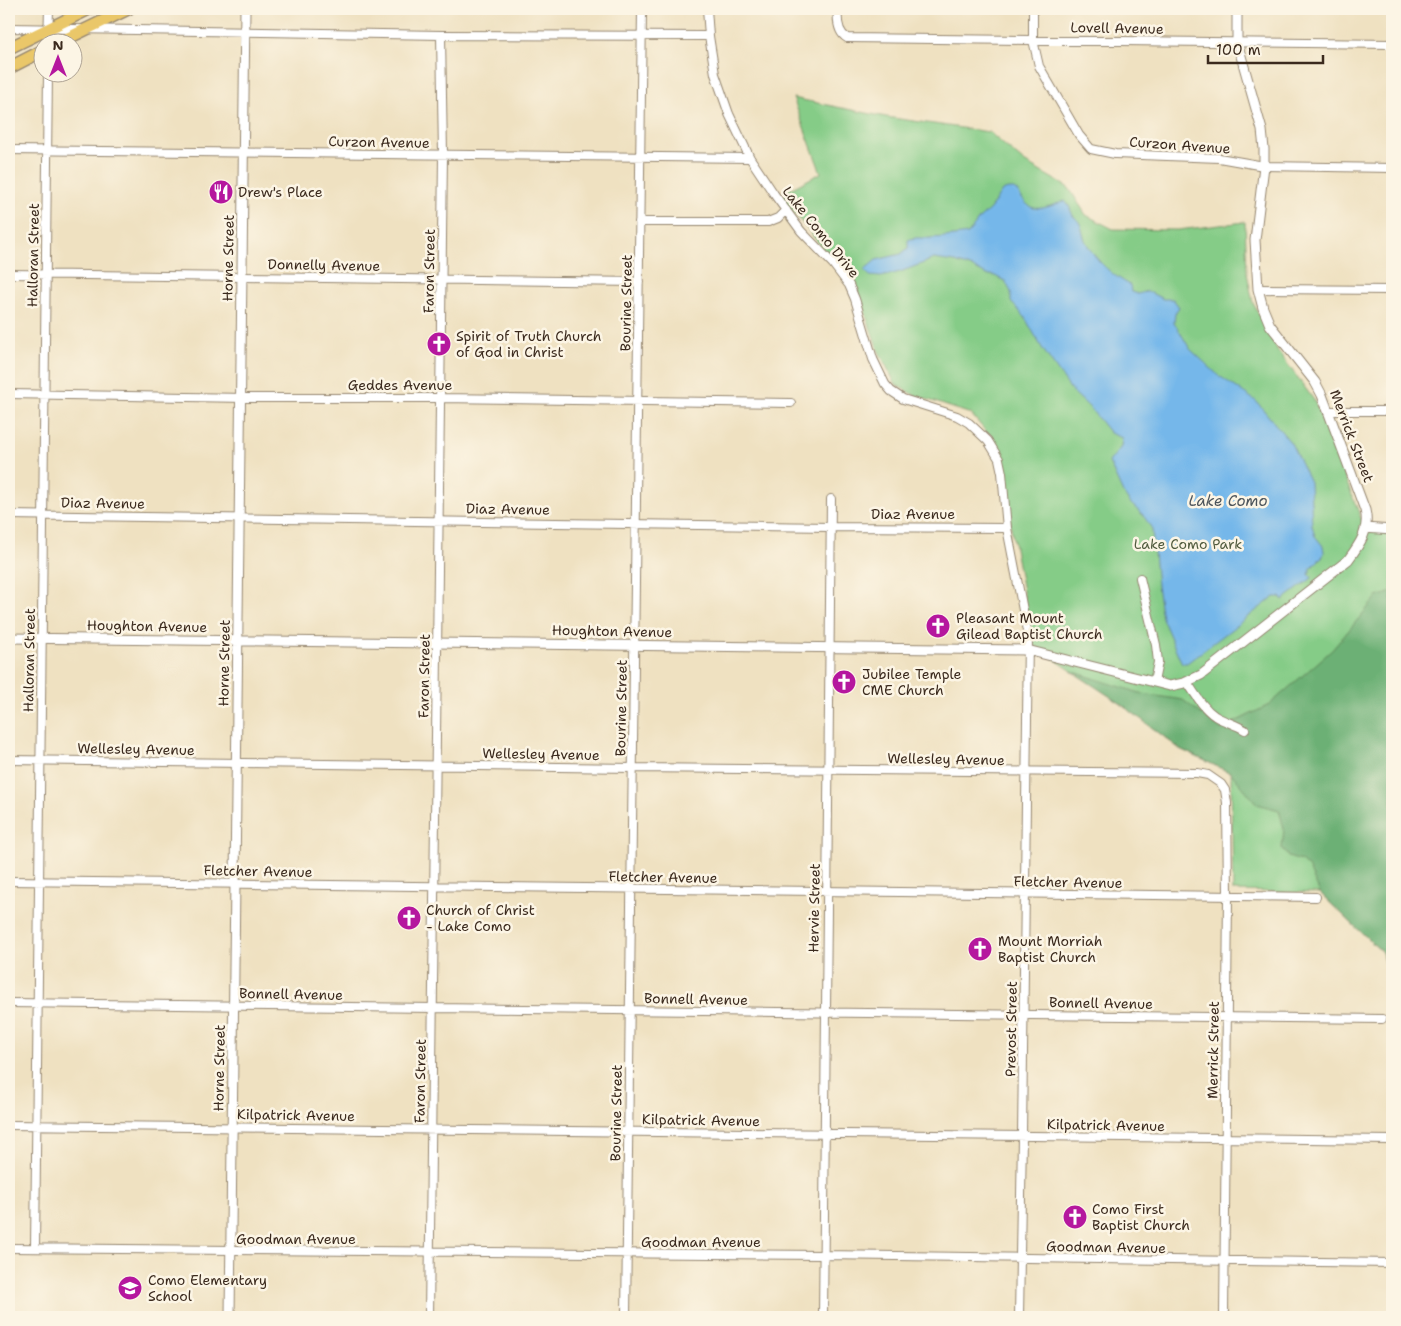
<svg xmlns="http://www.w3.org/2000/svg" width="1401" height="1326" viewBox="0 0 1401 1326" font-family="'Shantell Sans',sans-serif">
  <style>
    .green { fill: #85cc87; stroke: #607b52 }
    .forest { fill: #6cb074; stroke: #546d49 }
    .water { fill: #75b7ea; stroke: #587084 }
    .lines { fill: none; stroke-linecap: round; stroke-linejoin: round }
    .minor-casing { stroke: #958670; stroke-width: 10 }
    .tertiary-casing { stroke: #958670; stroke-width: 11 }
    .primary-casing { stroke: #958670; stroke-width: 14 }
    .minor { stroke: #fff; stroke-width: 8 }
    .tertiary { stroke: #fff; stroke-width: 9 }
    .primary { stroke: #eac769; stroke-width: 11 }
    .labels { text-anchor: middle; stroke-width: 5; stroke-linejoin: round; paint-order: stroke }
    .street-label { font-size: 14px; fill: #3b2a1e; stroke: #fcf5e5 }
    .poi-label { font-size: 14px; fill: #3b2a1e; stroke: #fcf5e5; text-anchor: start }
    .park-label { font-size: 14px; fill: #515b3e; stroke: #fcf5e5 }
    .water-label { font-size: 15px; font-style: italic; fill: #4c545b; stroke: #fcf5e5 }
  </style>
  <rect width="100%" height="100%" fill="#fcf5e5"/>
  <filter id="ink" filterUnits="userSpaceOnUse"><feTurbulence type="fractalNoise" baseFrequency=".02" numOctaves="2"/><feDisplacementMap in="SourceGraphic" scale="10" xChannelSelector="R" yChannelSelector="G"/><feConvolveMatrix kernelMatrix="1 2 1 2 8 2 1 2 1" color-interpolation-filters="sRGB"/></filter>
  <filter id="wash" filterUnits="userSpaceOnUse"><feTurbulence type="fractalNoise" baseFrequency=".0096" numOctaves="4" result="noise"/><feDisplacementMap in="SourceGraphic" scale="20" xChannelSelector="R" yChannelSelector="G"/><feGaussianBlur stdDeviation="1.12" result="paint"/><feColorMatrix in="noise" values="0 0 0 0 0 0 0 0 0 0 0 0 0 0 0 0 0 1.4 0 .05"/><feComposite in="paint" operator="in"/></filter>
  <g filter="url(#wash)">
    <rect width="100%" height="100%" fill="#efe1c1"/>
    <path class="green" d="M793,98L886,117L989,132L1024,162L1069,188L1086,215L1113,229L1178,230L1245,222L1247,273L1253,303L1278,351L1314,400L1365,528L1392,532V999L1382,952L1320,893L1233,891L1231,773L1180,749L1120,703L1033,645L1009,516L999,447L971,414L914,395L896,385L878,350L854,281L831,258L781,197L788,190L821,173Z"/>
    <path class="forest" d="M1392,592V999L1382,952L1320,893L1308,867L1301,861L1288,857L1282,848L1284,829L1279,810L1257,804L1231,773L1180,749L1120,703L1071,671L1143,694L1183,700L1221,729L1269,705L1332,650L1377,597Z"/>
    <path class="water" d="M1008,189H1014C1021,194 1021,199 1027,204C1036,214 1054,204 1065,201L1069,206L1073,216C1084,223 1081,235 1087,244C1097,262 1112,275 1130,285L1131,292L1138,294L1147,291L1163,299H1173L1179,307L1175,314L1174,322L1190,349L1218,375L1256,401L1291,443L1310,482L1312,525L1315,536L1323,546L1324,552L1323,556L1311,568L1309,574L1312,578L1283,600L1280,597H1274L1187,663H1182L1179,657L1162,618L1157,586L1152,529L1143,515L1130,503L1123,493L1109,462L1121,447L1122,438L1110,433L1089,407L1071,390L1042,348L1024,316L1011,302V292L1005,281L993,275H987L973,268L955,262L934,259L900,272L881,277L870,276L864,270L876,260L901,254L908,248V240C919,236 920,239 931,238C944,237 956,236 968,234L979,219L990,209L1002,191Z"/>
  </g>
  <g filter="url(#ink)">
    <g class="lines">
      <defs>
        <path id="minor" d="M707,9L709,36L715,74L729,114L750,158L774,194L801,231L833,264L849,285L855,299L873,359L885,384L891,391L903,399L957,416L969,423L988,441L999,459L1002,473L1007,528L1028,636L1022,1136L1019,1317
          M838,9C837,19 837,32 847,38L1392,44
          M1033,9V40L1039,66L1079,135L1091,149L1115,154L1219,158L1264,166L1392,168
          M9,28L441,35L709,36
          M48,42L49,9
          M9,150L750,158
          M639,222H768L778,218L786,210
          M9,274L639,282
          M1258,289L1392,290
          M9,394L246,398H440L791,403
          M1328,411H1392
          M9,515L831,527L1007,528
          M1140,578L1156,645L1158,662L1154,682
          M1187,682C1195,694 1203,708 1215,716C1225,722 1235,724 1245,730
          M9,760L633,768L1197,773L1208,775L1221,784L1225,790L1227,803L1228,896L1224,1317
          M9,881L1316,897
          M9,1003L1382,1019
          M9,1125L1392,1140
          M9,1248L823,1255L1392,1263
          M35,1248L48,72
          M429,1317L443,155L441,35
          M626,1317L642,9
          M823,1317L831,499"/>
        <path id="tertiary" d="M1365,528L1392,530
          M9,638L1027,650L1170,686L1184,683L1201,675L1348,560C1360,544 1370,530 1365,510L1322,395L1315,382L1270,325L1263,308L1258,289L1255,240L1264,166V149L1262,130L1237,42V9
          M230,1317L245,9"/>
        <path id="primary" d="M60,42L128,9
          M9,48L89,9
          M9,68L42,51"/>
      </defs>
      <use href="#minor" class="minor-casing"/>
      <use href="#tertiary" class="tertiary-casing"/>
      <use href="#primary" class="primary-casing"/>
      <use href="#minor" class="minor"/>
      <use href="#tertiary" class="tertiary"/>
      <use href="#primary" class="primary"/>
    </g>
  </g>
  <defs>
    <symbol id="restaurant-disc" viewBox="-11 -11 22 22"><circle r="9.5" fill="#b5179e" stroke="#fcf5e5"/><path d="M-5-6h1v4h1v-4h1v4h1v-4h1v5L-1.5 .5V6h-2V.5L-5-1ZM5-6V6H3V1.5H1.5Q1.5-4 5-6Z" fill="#fff"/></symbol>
    <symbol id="church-disc" viewBox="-11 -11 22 22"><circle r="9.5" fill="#b5179e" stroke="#fcf5e5"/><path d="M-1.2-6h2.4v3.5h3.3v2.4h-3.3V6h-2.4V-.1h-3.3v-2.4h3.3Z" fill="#fff"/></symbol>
    <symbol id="school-disc" viewBox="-11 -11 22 22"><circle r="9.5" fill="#b5179e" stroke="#fcf5e5"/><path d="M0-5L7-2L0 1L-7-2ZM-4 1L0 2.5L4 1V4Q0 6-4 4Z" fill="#fff"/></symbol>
  </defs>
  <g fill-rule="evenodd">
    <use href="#restaurant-disc" x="207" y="178" width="28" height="28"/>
    <use href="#church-disc" x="425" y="330" width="28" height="28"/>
    <use href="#church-disc" x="924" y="612" width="28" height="28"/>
    <use href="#church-disc" x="830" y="668" width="28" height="28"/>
    <use href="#church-disc" x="395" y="904" width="28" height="28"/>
    <use href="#church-disc" x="966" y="935" width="28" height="28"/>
    <use href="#church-disc" x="1061" y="1203" width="28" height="28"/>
    <use href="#school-disc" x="116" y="1274" width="28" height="28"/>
  </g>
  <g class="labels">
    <g class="street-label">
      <text transform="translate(1117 28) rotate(1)" y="5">Lovell Avenue</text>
      <text transform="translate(379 142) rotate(1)" y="5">Curzon Avenue</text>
      <text transform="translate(1180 145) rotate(4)" y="5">Curzon Avenue</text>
      <text transform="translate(821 232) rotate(51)" y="5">Lake Como Drive</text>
      <text transform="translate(33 255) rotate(-89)" y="5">Halloran Street</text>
      <text transform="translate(228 258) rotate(-89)" y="5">Horne Street</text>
      <text transform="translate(324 265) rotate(1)" y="5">Donnelly Avenue</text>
      <text transform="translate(429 271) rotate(-89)" y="5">Faron Street</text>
      <text transform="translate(626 303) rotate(-89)" y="5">Bourine Street</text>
      <text x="400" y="390">Geddes Avenue</text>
      <text transform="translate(1352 436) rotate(69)" y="5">Merrick Street</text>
      <text transform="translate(103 503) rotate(1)" y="5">Diaz Avenue</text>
      <text transform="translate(508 509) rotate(1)" y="5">Diaz Avenue</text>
      <text x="913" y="519">Diaz Avenue</text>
      <text transform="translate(147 626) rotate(1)" y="5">Houghton Avenue</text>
      <text transform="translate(612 631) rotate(1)" y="5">Houghton Avenue</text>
      <text transform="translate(29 660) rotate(-89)" y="5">Halloran Street</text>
      <text transform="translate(224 663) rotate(-89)" y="5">Horne Street</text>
      <text transform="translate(424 676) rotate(-89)" y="5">Faron Street</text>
      <text transform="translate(621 708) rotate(-89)" y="5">Bourine Street</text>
      <text transform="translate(136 749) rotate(1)" y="5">Wellesley Avenue</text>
      <text transform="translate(541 754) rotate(1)" y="5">Wellesley Avenue</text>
      <text transform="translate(946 759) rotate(1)" y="5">Wellesley Avenue</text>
      <text transform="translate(258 871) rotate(1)" y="5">Fletcher Avenue</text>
      <text transform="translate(663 877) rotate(1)" y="5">Fletcher Avenue</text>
      <text transform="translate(1068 882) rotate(1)" y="5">Fletcher Avenue</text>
      <text transform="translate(814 908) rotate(-89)" y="5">Hervie Street</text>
      <text transform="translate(291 994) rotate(1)" y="5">Bonnell Avenue</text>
      <text transform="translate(696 999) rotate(1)" y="5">Bonnell Avenue</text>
      <text transform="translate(1101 1003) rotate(1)" y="5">Bonnell Avenue</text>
      <text transform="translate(1011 1029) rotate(-89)" y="5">Prevost Street</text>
      <text transform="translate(1213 1050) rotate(-89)" y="5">Merrick Street</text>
      <text transform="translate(219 1068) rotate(-89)" y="5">Horne Street</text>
      <text transform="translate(420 1081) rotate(-89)" y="5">Faron Street</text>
      <text transform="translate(616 1113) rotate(-89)" y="5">Bourine Street</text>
      <text transform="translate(296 1115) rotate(1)" y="5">Kilpatrick Avenue</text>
      <text transform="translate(701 1120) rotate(1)" y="5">Kilpatrick Avenue</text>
      <text transform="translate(1106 1125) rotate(1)" y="5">Kilpatrick Avenue</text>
      <text x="296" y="1244">Goodman Avenue</text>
      <text x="701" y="1247">Goodman Avenue</text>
      <text transform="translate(1106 1247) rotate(1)" y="5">Goodman Avenue</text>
    </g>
    <g class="poi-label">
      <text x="238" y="197">Drew's Place</text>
      <text x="456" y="341">Spirit of Truth Church<tspan x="456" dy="16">of God in Christ</tspan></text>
      <text x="956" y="623">Pleasant Mount<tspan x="956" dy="16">Gilead Baptist Church</tspan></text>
      <text x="862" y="679">Jubilee Temple<tspan x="862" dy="16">CME Church</tspan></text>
      <text x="426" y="915">Church of Christ<tspan x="426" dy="16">- Lake Como</tspan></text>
      <text x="998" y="946">Mount Morriah<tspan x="998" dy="16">Baptist Church</tspan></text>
      <text x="1092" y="1214">Como First<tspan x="1092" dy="16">Baptist Church</tspan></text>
      <text x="148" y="1285">Como Elementary<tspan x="148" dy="16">School</tspan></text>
    </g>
    <g class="park-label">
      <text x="1188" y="549">Lake Como Park</text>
    </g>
    <g class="water-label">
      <text x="1228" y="506">Lake Como</text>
    </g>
  </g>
  <rect width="1401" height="1326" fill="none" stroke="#fcf5e5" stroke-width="30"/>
  <g transform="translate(58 58)"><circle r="24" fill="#fcf5e5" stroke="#afa495"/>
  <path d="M0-4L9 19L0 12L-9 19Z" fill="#b5179e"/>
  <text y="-8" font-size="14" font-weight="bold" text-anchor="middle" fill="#3b2a1e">N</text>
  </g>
  <path d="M1208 55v8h115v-8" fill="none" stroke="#3b2a1e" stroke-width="2.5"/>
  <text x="1216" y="55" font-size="15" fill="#3b2a1e" stroke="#fcf5e5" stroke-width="4" paint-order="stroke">100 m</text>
</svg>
